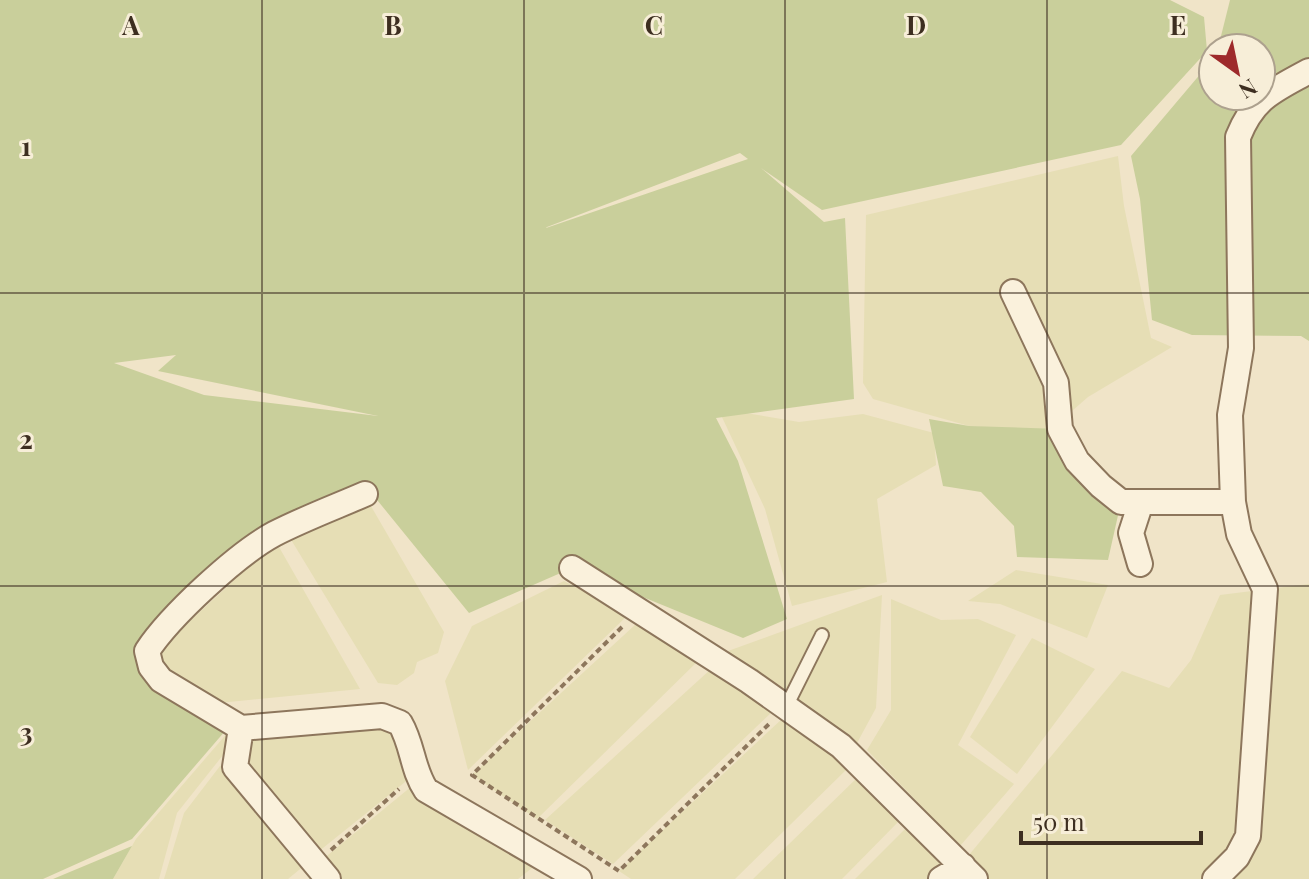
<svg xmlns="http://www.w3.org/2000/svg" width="1309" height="879" viewBox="0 0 1309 879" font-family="'Playfair Display',serif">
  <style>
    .farmland { fill: #e6deb5 }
    .green { fill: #c9cf9b; fill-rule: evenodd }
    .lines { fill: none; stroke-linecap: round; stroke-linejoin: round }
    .lane-casing { stroke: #8d765c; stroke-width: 16 }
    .street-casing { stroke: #8d765c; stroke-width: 28 }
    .path { stroke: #8d765c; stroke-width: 4; stroke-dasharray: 6 4; stroke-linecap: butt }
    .lane { stroke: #faf1dc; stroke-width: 12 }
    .street { stroke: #faf1dc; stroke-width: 24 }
    .grid { fill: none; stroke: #3d2e20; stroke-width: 2; stroke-opacity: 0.55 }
    .grid-label { font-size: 26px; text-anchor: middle; font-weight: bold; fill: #3d2e20; stroke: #f7eed8; stroke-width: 6; stroke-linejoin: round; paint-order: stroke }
  </style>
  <rect width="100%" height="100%" fill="#f0e4c8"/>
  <path class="farmland" d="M1118,156L1124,206L1151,338L1172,347L1088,397L1048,432L969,426L873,399L863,383L866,215Z
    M746,413L799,422L863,414L934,433L936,465L877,499L887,582L792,606L765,509L721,415Z
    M368,501L444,632L438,653L417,662L414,673L397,685L378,683L290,538Z
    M279,547L360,689L219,703L177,682L159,659L164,645L256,560Z
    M1016,570L1108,585L1087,638L1000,604L968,601Z
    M564,581L628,615L468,770L445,681L472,626Z
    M1309,584V879H949L1122,671L1169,688L1191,660L1220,595Z
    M882,595L876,708L857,743L786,707L728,651Z
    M891,599L941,620L978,619L1016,635L958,745L1014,784L960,846L867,750L891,710Z
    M636,624L699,660L537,819L472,775Z
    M1032,638L1095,669L1017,774L970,737Z
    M711,669L774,710L613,864L545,820Z
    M783,718L839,758L847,769L735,879H631L619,871Z
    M389,726L415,774L318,852L241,762L249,735Z
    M229,731L223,755L177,813L159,879H113L136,839Z
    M220,766L229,769L305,865L288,879H164L184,813Z
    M859,776L901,819L842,879H753Z
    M412,786L423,798L532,868L518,879H340L323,859Z
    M907,827L943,861L929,879H855Z"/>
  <path class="green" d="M0,0H1170L1204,17L1207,51L1121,145L822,210L761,168L824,222L845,218L854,399L716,418L738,461L787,619L743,638L572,568L469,613L369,490L269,537L147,651L162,688L232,723L132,839L43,879H0ZM740,153L748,159L546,228L547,227ZM176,355L158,371L378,416L204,395L114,363Z
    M1230,0H1309V341L1301,336L1192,335L1152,320L1140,199L1131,156L1213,59V96H1261V48H1218Z
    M929,419L969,426L1060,429L1121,502L1108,560L1017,557L1014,526L981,492L943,486Z
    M132,846L113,879H53Z"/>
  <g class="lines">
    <defs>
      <path id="lane" d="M786,707L822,635"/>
      <path id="street" d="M1013,292L1056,383L1060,429L1077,461L1101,486L1121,502H1233
        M365,494C335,507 303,519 274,534C237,554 170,616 147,651L151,667L161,680L241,728L382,716L400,723C413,745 412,769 426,790L579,879
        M1140,564L1131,533L1141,502
        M572,568L749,681L841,746L975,879
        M241,728L235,767L328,879
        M941,879L963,866
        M1215,879L1237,857L1248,836L1265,589L1239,534L1233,502L1230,415L1241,348L1238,137C1254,97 1273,91 1309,71"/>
    </defs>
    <use href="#lane" class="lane-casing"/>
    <use href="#street" class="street-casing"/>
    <path class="path" d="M622,627L472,775L619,871L770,723
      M331,850L399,789"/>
    <use href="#lane" class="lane"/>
    <use href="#street" class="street"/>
  </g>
  <path class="grid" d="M262,0V879M524,0V879M785,0V879M1047,0V879M0,293H1309M0,586H1309"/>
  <g class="grid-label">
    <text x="131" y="35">A</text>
    <text x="393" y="35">B</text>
    <text x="654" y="35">C</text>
    <text x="916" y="35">D</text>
    <text x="1178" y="35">E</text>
    <text x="26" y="156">1</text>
    <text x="26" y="449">2</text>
    <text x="26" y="742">3</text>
  </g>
  <g transform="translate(1237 72) rotate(147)"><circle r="38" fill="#f7eed8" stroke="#ada18e" stroke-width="2"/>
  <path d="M0-6L14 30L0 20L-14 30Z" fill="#9e2a2b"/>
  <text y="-12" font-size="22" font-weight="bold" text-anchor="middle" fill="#3d2e20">N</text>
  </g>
  <path d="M1021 831v12h180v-12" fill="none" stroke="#3d2e20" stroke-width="4"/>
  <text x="1033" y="831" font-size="24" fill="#3d2e20" stroke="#f7eed8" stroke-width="6" paint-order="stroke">50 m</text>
</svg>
